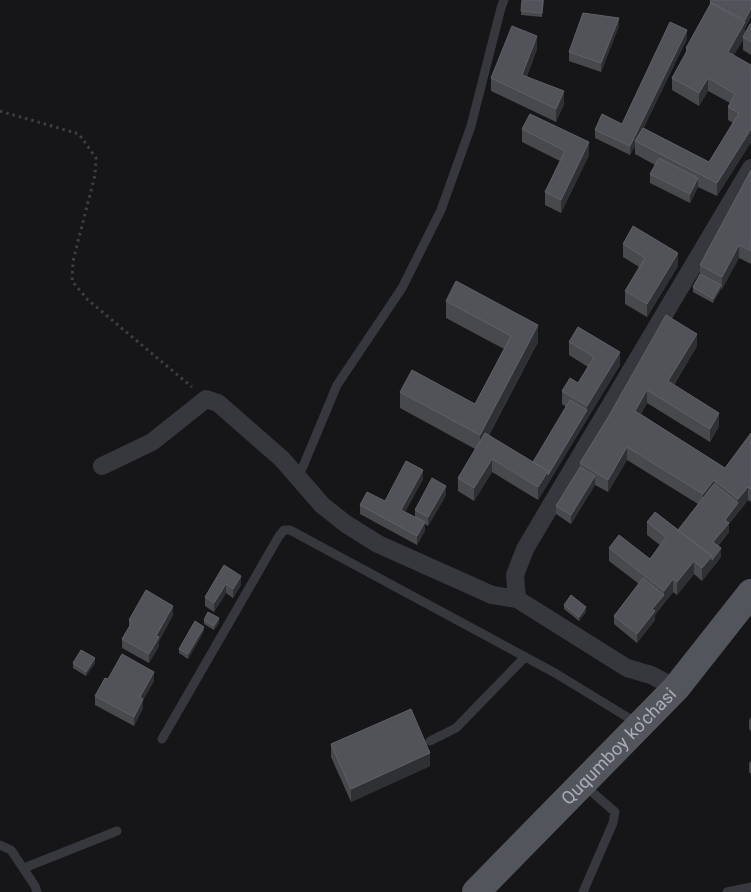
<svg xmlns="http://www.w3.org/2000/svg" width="751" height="892" viewBox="0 0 751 892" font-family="Roboto,sans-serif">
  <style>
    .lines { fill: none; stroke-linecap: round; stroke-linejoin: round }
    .path { stroke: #3d3f44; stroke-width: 3; stroke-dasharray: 2.5 4; stroke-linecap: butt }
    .service { stroke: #37383d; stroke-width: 9 }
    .minor { stroke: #37383d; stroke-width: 18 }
    .primary { stroke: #53555c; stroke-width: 28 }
    .wall { fill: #47494d }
    .shaded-wall { fill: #2f3033 }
    .building { fill: #525359; stroke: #5f6168 }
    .labels { text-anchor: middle; stroke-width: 4; stroke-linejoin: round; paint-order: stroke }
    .street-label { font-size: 18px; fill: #a8adb8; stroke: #111113 }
  </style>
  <rect width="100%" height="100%" fill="#161618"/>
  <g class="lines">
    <path class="path" d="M0,111L79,134L96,158L95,175L73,261L72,281L88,300L192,387"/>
    <path class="service" d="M299,476L337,385L402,288L441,210L471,126L501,8L504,0
      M162,739L279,536L284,530H290L555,673L637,723
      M430,741L456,728L525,657
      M0,845L11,850L35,886L37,892
      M24,868L117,831
      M583,892L613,823L615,812L584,785
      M727,892L751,887"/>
    <path class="minor" d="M102,466L152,442L206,399L218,403L282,459L322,505L346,524L378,544L492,595L517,599
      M676,688L651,675L627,668L517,599L515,575L525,549L751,168"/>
    <path class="primary" id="s1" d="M476,892L676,688L751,593"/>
  </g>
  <path class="wall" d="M544,0L542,17L521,15V11Z
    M751,0V17L745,28V32L751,24V55L743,50V40L733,55L751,65V142L717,196L698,187L690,203L650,183V174L655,165L635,154V146L630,155L595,138V130L622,124L687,39L643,128L709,162L733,123L728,120V107L730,103L708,91L699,106L672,90V78L686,53V48L710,4V2Z
    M619,26L601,72L569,61V52Z
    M537,49L527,76L564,104L556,122L491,91V78Z
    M522,129L589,155L561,213L545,205V192L560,161L522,142Z
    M751,170V264L739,258L713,303L693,292V287L700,274V265Z
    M623,244L678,266L647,317L625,304V291L639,267L623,257Z
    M446,301L538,342L489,435L533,462L566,407L562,404V391L578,383L588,367L569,355V342L620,365L538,500L492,472L474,501L458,491V478L475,449L400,408V392L475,404L504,349L446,318Z
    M697,346L674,385L719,426L710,442L647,403L641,414L725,468L751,433V502L748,500L729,524V532L718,546L721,557L702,581L694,574L677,595L673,592L655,615V620L637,643L614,624V616L639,584L609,561V548L650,559L660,545L647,535V522L678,530L698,504L627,460L608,492L595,485L571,524L556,514V506L580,467V463L610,414Z
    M423,479L405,512L415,517V510L446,495L428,526L425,524V531L417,545L360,514V505L385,501Z
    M224,565L241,585L233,598L226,593L214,612L205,606V597Z
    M564,605L586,612L579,621L564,609Z
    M173,615L159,641V646L149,663L122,648V639L129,627V620Z
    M204,620L219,623L214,630L204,624Z
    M204,631L188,659L179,653V649Z
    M73,663H95L86,676L73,668Z
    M108,679L154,681L143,700V708L134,726L95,705V696Z
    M751,717V731L749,729V720Z
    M331,744L430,766L351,802L331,757Z
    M751,761V774L749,772V763Z"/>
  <path class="shaded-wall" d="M751,8V17L745,28V20Z
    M619,18V26L601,72V63Z
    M745,22V35L743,37V40L728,65V52Z
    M687,30V39L637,142L635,141V146L630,155V146Z
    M537,36V49L522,88V75Z
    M708,78V91L699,106V93Z
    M564,91V104L556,122V109Z
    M751,129V142L717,196V183Z
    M589,142V155L561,213V200Z
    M698,178V187L690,203V194Z
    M739,245V258L722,290V277Z
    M678,253V266L647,317V304Z
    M721,285V289L713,303V299Z
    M538,325V342L480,451V435Z
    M697,334V346L668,394V381Z
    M620,352V365L548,484V475L587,410V406Z
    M647,390V403L635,424V411Z
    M719,413V426L710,442V429Z
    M627,447V460L608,492V480Z
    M492,459V472L474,501V488Z
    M423,470V479L401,519V510Z
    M548,471V484L538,500V487Z
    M595,476V485L571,524V515Z
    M714,480V493L703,507V494Z
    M446,486V495L428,526V517Z
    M748,487V500L729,524V532L713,551V542L725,520L738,503V499Z
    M425,522V531L417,545V536Z
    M721,548V557L702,581V568L712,556Z
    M694,561V574L677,595V582Z
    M241,576V585L233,598V589Z
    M673,579V592L655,615V620L637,643V634L652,609L664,595V591Z
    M226,584V593L214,612V603Z
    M173,606V615L159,641V646L149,663V654L156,636Z
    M586,607V612L579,621V617Z
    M219,618V623L214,630V626Z
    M204,627V631L188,659V654Z
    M95,658V663L86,676V672Z
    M154,672V681L143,700V708L134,726V717L140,697Z
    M430,753V766L351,802V789Z"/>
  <path class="building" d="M522,0H543L542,13L521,11Z
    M711,0H751V8L745,20L710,2Z
    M711,3L745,22L728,52L751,65V129L717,183L635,141L643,128L709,162L739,113L728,107L735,94L708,78L699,93L672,78L688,49L686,48Z
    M583,13L619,18L601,63L569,52Z
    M670,22L687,30L630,146L595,130L602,114L622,124Z
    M750,24H751V42L743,37Z
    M512,26L537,36L522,75L564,91L556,109L491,78Z
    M530,114L589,142L561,200L545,192L565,151L522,129Z
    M659,158L698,178L690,194L650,174Z
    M751,170V251L739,245L722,277L700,265Z
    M633,226L678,253L647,304L625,291L645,258L623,244Z
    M700,274L721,285L713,299L693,287Z
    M456,281L538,325L480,435L400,392L412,370L475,404L511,336L446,301Z
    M666,315L697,334L668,381L719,413L710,429L647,390L635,411L725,468L751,433V489L748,487L738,499L714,480L703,494L627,447L608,480L580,463L610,414Z
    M578,327L620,352L587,406L562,391L570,378L578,383L594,357L569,342Z
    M570,400L587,410L548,475V471L533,462Z
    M485,433L548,471L538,487L492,459L474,488L458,478Z
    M406,461L423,470L401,510L425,522L417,536L360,505L367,492L385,501Z
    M580,467L595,476L571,515L556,506Z
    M432,478L446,486L428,517L415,510Z
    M714,484L738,503L725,520L729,523L713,542L721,548L712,560V556L678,530Z
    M655,512L712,556L702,568L694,561L677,582L673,579L664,591L609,548L619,535L650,559L666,537L647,522Z
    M224,565L241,576L233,589L226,584L214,603L205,597Z
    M643,578L664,595L652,609L655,611L637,634L614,616Z
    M146,590L173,606L156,636L159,637L149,654L122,639L132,622L129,620Z
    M571,595L586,607L579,617L564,605Z
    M208,612L219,618L214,626L204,620Z
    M195,621L204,627L188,654L179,649Z
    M81,650L95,658L86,672L73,663Z
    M122,654L154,672L140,697L143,699L134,717L95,696L105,678L108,679Z
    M411,709L430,753L351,789L331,744Z"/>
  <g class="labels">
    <g class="street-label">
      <text dy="6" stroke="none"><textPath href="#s1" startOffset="204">Ququmboy ko'chasi</textPath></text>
    </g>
  </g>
</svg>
